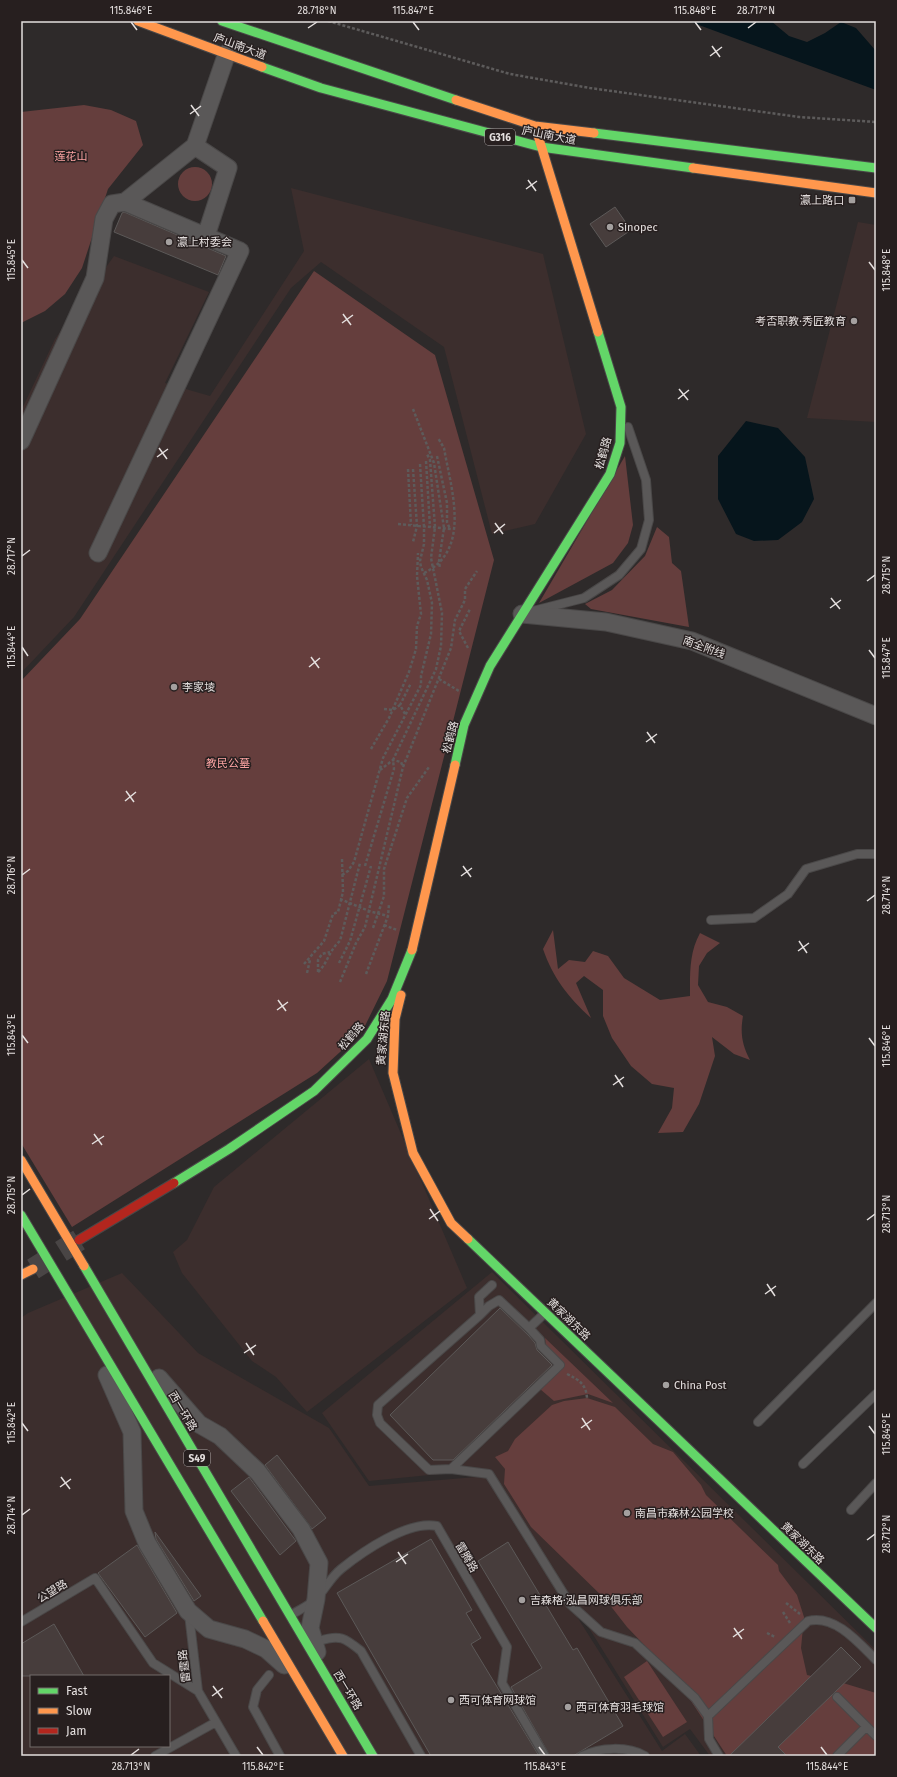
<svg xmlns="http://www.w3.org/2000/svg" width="897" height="1777" viewBox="0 0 897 1777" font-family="'Fira Sans','Noto Sans SC',sans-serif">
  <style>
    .built { fill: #3c2e2d; fill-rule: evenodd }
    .green { fill: #653e3d }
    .water { fill: #06151c }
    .building { fill: #473d3c; stroke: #5c5958 }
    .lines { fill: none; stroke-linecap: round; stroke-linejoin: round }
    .secondary-tunnel { stroke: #494545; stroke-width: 22; stroke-dasharray: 22 11; stroke-linecap: butt }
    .lane-casing { stroke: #4a4848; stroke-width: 10 }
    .street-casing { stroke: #4a4848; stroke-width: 19 }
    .fast-casing { stroke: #4a4848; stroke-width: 11 }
    .slow-casing { stroke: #4a4848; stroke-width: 11 }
    .jam-casing { stroke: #4a4848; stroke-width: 11 }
    .path { stroke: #5d5b5b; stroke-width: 2.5; stroke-dasharray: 3 2; stroke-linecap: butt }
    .lane { stroke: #5a5858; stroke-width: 8 }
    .street { stroke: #5a5858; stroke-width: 17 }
    .fast { stroke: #63d668; stroke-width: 9 }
    .slow { stroke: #ff974d; stroke-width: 9 }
    .jam { stroke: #b3261e; stroke-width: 9 }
    .ticks { fill: none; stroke: #e4dfde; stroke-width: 1.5 }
    .poi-dot { fill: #a4a09f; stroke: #271f1f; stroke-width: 1.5 }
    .labels { text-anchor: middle; stroke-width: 3; stroke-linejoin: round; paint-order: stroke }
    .shield { fill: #271f1f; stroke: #aba5a5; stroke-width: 1 }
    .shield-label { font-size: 10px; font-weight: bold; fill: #e4dfde }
    .street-label { font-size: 11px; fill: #e4dfde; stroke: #271f1f }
    .park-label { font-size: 11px; fill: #fba3a2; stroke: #271f1f }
    .poi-label { font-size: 11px; fill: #e4dfde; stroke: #271f1f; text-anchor: start }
    .neatline { fill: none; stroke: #e4dfde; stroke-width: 1.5 }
    .ticks-label { font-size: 10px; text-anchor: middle; fill: #e4dfde }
  </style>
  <rect width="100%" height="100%" fill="#2e2a2a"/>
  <path class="built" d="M291,188L543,254L586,434L535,524L492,534L444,347L321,262L291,288L74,617L21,673V411L55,339L114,256L209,292L165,383L210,396L304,251Z
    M858,222L876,225V422L807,418Z
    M369,1059L467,1288L307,1412L276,1377L252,1361L182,1273L173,1252L187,1240L214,1187Z
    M492,1272L876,1650V1756H710L690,1729L663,1747L490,1469L369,1481L322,1413Z
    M122,1273L198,1353L329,1428L369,1486L488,1476L662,1751L685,1734L701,1756H21V1318L28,1313ZM31,1676H169V1746H31Z"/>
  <path class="green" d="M84,105L111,110L136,121L143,145L108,189L82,268L65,294L45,311L21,323V112Z
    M178 184a17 17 0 1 1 34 0a17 17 0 1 1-34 0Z
    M314,271L435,355L494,560L387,981L362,1032L317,1073L72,1227L21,1143V681L80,619Z
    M625,456L633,525L628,543L613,563L539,603Z
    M657,527L669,537L672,563L681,571L689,627L591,609L585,604L612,590L645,556Z
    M553,930L558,969L569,960L585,962L593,951L608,956L624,978L660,1000L690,996C690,974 689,953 700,933L720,943L707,953L699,966L698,985L708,1002L727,1007L743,1016C740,1033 742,1045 750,1060L734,1054L712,1037L715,1056L699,1104L683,1132L658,1133L672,1108L674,1088L652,1084L631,1066L612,1038L603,1016V990L584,976L576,983L591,1018C568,997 553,978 543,949Z
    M545,1338L613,1403L588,1394L554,1401L540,1389L564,1366L546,1347Z
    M587,1398L615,1407L653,1444L673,1452L701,1485L706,1495L778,1565L779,1571L797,1595L804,1617L801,1648L807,1675L843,1683L876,1693V1756H727L676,1678L627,1627L606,1600L531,1527L504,1484L505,1469L495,1457L508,1451L515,1439L552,1405L564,1401Z
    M647,1661L687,1722L663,1737L624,1677Z"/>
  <path class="water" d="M688,21H771L789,36L807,42L825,33L841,22L856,28L876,51V90Z
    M746,421L778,428L805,457L814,499L802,522L778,540L754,541L736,534L718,499V456Z"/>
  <path class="building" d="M615,207L631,230L606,247L590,224Z
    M124,212L226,256L218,275L114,232L122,213Z
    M500,1308L529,1336L535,1343L537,1350L552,1365L453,1460H433L390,1415Z
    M277,1455L326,1518L312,1529L265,1465Z
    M249,1477L296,1541L280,1555L231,1491Z
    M155,1532L201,1596L194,1601L156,1539Z
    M431,1539L472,1610L466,1613L481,1638L471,1644L539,1756H431L337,1593Z
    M508,1542L573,1650L577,1648L623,1726L573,1756H550L511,1687L542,1668L478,1561Z
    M137,1545L177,1613L145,1637L98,1573Z
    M54,1624L84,1676H21V1644Z
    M841,1647L861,1667L778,1747L787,1756H729Z"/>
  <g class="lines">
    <path class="secondary-tunnel" d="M33,1269L79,1240"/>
    <defs>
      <path id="lane" d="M537,610L584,598L619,575L641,549L649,520L646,480L628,427
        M711,920L754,918L788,894L806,869L857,854H876
        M492,1285L479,1297L480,1315L378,1405L377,1415L380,1423L429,1470L451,1469L489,1474L570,1604L601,1632L635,1643L695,1698L708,1716L709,1739L719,1756
        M480,1315L489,1306L499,1300L529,1328L545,1313
        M758,1422L876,1303
        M803,1464L876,1394
        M451,1469L560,1365L541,1346L540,1340L529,1328
        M851,1510L876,1483
        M189,1614L198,1691L236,1756
        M291,1615C299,1610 310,1605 317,1598C325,1589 331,1577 341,1569C362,1552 408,1520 437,1526L507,1647L502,1683L545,1756
        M21,1622L95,1578L153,1663L198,1691
        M319,1641C340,1634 345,1638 361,1651L421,1756
        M269,1675L257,1690L253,1707L280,1756
        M837,1697L876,1736
        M708,1716L808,1621C835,1614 859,1643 876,1660
        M155,1756L216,1722
        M582,1756C600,1747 628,1746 645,1756
        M837,1756L866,1727"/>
      <path id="street" d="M195,146L228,168L206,236
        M21,441L95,278L104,219L112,204L125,202L195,146L227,53
        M98,553L240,251L125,202
        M522,614L606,622L692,641L876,716
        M107,1375L132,1432L134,1511L147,1543L188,1611L209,1629L245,1639L266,1649L284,1665
        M159,1378L199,1424L220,1436L258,1472L301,1529L319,1563L316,1599L310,1628L317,1652"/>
      <path id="fast" d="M222,21L456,100
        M262,67L321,88L541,147L693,168
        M594,133L876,168
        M455,765L464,725L490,666L610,474L620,443L621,407L598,332
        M174,1183L229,1149L314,1091L367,1039L392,999L412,950
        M21,1215L263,1621
        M468,1239L876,1628
        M84,1266L373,1756"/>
      <path id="slow" d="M138,21L262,67
        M456,100L535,126L594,133
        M536,129L598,332
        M693,168L876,193
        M412,950L455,765
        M401,995L395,1019L393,1073L413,1153L451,1223L468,1239
        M21,1160L84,1266
        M21,1275L33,1269
        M263,1621L343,1756"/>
      <path id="jam" d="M79,1240L174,1183"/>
    </defs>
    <use href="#lane" class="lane-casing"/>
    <use href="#street" class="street-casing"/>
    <use href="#fast" class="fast-casing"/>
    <use href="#slow" class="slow-casing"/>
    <use href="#jam" class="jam-casing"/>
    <path class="path" d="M328,21L510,74L590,88L799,117L876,122
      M413,409L434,463L444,528L439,561L440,569
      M437,456L447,503V522L450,529
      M426,461L430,527
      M408,469L411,525
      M413,469L417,526L413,542
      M398,524L451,529
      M424,573C472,550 451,489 444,448L438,438
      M468,648L459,631L470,609
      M439,679L459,691
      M384,709L393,710L400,705
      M405,714L400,705L411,683
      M371,749L389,718L409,672L416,649L417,626L421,614L417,576L418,553
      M380,770L393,760L401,762L403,767
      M365,866L394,769L393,760L436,669L441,646L442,613L431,558L435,527L430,460L427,454
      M342,875L348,871L354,862L383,758L421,685V676L431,634L432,603L427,580L421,567L420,561L424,544V527L420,464
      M340,899L369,911L388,916
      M384,925L397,930
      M373,928L384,896V869L407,798L429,767
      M339,963L350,941L371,866
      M304,964L324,941L333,914L338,912L343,892L342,859
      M318,972C328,963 329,950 340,941L360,863
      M318,972V960L322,954L330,952
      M307,973L310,960
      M366,974L388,916L389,904
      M340,982L356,943L365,927L403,767L451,648L455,620L465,600V589L477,571
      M567,1374C579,1380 586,1384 587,1398
      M786,1603L800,1614
      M783,1612L790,1623
      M767,1633L775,1637"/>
    <use href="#lane" class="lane"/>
    <use href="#street" class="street"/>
    <use href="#fast" class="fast"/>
    <use href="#slow" class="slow"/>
    <use href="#jam" class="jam"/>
  </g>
  <path class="ticks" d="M131,22L137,30M413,22L419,30M695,22L701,30M308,28L317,22M748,28L756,22M712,46L720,57M710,56L722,47M191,105L199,116M190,114L201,106M528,180L536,191M526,189L537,181M22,260L28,268M869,262L875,270M343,314L351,325M342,323L353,315M679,389L688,400M678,399L689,390M159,448L167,459M157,457L168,449M495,523L503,534M494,533L505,524M22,556L30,550M867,581L875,575M831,598L840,609M830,608L841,600M22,647L28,656M869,650L875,658M311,657L319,668M309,667L320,658M647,732L655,743M646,742L657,734M126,791L134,802M125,801L136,792M463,866L471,877M22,875L30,869M461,876L472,868M867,901L875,895M799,941L807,953M798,951L809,943M278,1000L286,1011M277,1010L288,1002M22,1035L28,1043M869,1038L875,1046M615,1075L623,1087M613,1085L624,1077M94,1134L102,1145M92,1144L104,1136M22,1195L30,1189M430,1209L438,1221M429,1219L440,1211M867,1220L875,1214M767,1284L775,1296M765,1294L776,1286M246,1343L254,1355M244,1353L256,1345M582,1418L590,1430M22,1423L28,1431M869,1426L875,1434M581,1428L592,1420M61,1477L70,1489M60,1487L71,1479M22,1515L30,1509M867,1540L875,1534M398,1552L406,1564M396,1562L408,1554M734,1628L742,1639M733,1637L744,1629M213,1686L222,1698M212,1696L223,1688M257,1747L263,1755M539,1747L545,1755M821,1747L827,1755M131,1755L139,1749"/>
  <g class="poi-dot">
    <rect x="848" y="196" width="8" height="8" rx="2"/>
    <circle cx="610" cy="227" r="4"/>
    <circle cx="169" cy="242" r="4"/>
    <circle cx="854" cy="321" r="4"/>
    <circle cx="174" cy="687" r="4"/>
    <circle cx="666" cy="1385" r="4"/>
    <circle cx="627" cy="1513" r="4"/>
    <circle cx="522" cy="1600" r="4"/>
    <circle cx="451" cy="1700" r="4"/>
    <circle cx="568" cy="1707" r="4"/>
  </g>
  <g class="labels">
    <g class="shield">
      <rect x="485" y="129" width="30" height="16" rx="3"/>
      <rect x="184" y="1450" width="26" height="16" rx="3"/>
    </g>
    <g class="shield-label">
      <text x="500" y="141">G316</text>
      <text x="197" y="1462">S49</text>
    </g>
    <g class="street-label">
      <text transform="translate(240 46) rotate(20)" y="4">庐山南大道</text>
      <text transform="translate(549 135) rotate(11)" y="4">庐山南大道</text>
      <text transform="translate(603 453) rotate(-74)" y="4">松鹤路</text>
      <text transform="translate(704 647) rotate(20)" y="4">南全附线</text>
      <text transform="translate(450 737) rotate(-75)" y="4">松鹤路</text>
      <text transform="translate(351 1036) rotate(-49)" y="4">松鹤路</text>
      <text transform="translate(383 1038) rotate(-85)" y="4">黄家湖东路</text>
      <text transform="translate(569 1319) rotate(44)" y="4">黄家湖东路</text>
      <text transform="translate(183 1411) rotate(59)" y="4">西一环路</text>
      <text transform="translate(803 1543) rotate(44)" y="4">黄家湖东路</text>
      <text transform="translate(467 1557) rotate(60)" y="4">雷腾路</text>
      <text transform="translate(52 1591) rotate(-31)" y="4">公望路</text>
      <text transform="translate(184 1666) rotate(-97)" y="4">雷霆路</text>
      <text transform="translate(348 1690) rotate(59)" y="4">西一环路</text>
    </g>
    <g class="park-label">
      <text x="71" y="160">莲花山</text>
      <text x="228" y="767">教民公墓</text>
    </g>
    <g class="poi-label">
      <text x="844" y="204" text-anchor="end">瀛上路口</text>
      <text x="618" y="231">Sinopec</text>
      <text x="177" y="246">瀛上村委会</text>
      <text x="846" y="325" text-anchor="end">考否职教·秀匠教育</text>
      <text x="182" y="691">李家堎</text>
      <text x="674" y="1389">China Post</text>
      <text x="635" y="1517">南昌市森林公园学校</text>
      <text x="530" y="1604">吉森格·泓昌网球俱乐部</text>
      <text x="459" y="1704">西可体育网球馆</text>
      <text x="576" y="1711">西可体育羽毛球馆</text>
    </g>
  </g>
  <rect width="897" height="1777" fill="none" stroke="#271f1f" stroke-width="44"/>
  <rect x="30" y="1675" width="140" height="72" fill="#271f1f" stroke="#736c6b"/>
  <rect x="38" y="1688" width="20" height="6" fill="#63d668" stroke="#736c6b"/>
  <text x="66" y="1695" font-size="12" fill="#e4dfde">Fast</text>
  <rect x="38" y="1708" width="20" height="6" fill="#ff974d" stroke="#736c6b"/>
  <text x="66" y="1715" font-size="12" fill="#e4dfde">Slow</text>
  <rect x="38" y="1728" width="20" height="6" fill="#b3261e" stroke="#736c6b"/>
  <text x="66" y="1735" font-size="12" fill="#e4dfde">Jam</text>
  <rect x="22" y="22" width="853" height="1733" class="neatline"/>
  <g class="ticks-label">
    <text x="131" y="14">115.846°E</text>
    <text x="317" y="14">28.718°N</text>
    <text x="413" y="14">115.847°E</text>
    <text x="695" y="14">115.848°E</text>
    <text x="756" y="14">28.717°N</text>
    <text transform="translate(11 260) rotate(-90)" y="4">115.845°E</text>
    <text transform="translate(886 270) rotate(-90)" y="4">115.848°E</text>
    <text transform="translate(11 556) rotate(-90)" y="4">28.717°N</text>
    <text transform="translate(886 575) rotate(-90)" y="4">28.715°N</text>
    <text transform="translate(11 647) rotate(-90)" y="4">115.844°E</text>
    <text transform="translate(886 658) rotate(-90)" y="4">115.847°E</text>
    <text transform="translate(11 875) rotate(-90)" y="4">28.716°N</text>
    <text transform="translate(886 895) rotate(-90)" y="4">28.714°N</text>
    <text transform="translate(11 1035) rotate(-90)" y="4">115.843°E</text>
    <text transform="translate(886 1046) rotate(-90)" y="4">115.846°E</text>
    <text transform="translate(11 1195) rotate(-90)" y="4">28.715°N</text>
    <text transform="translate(886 1214) rotate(-90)" y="4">28.713°N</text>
    <text transform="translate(11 1423) rotate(-90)" y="4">115.842°E</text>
    <text transform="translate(886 1434) rotate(-90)" y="4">115.845°E</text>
    <text transform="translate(11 1515) rotate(-90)" y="4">28.714°N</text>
    <text transform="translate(886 1534) rotate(-90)" y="4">28.712°N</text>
    <text x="131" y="1770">28.713°N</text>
    <text x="263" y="1770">115.842°E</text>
    <text x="545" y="1770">115.843°E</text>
    <text x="827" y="1770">115.844°E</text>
  </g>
</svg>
